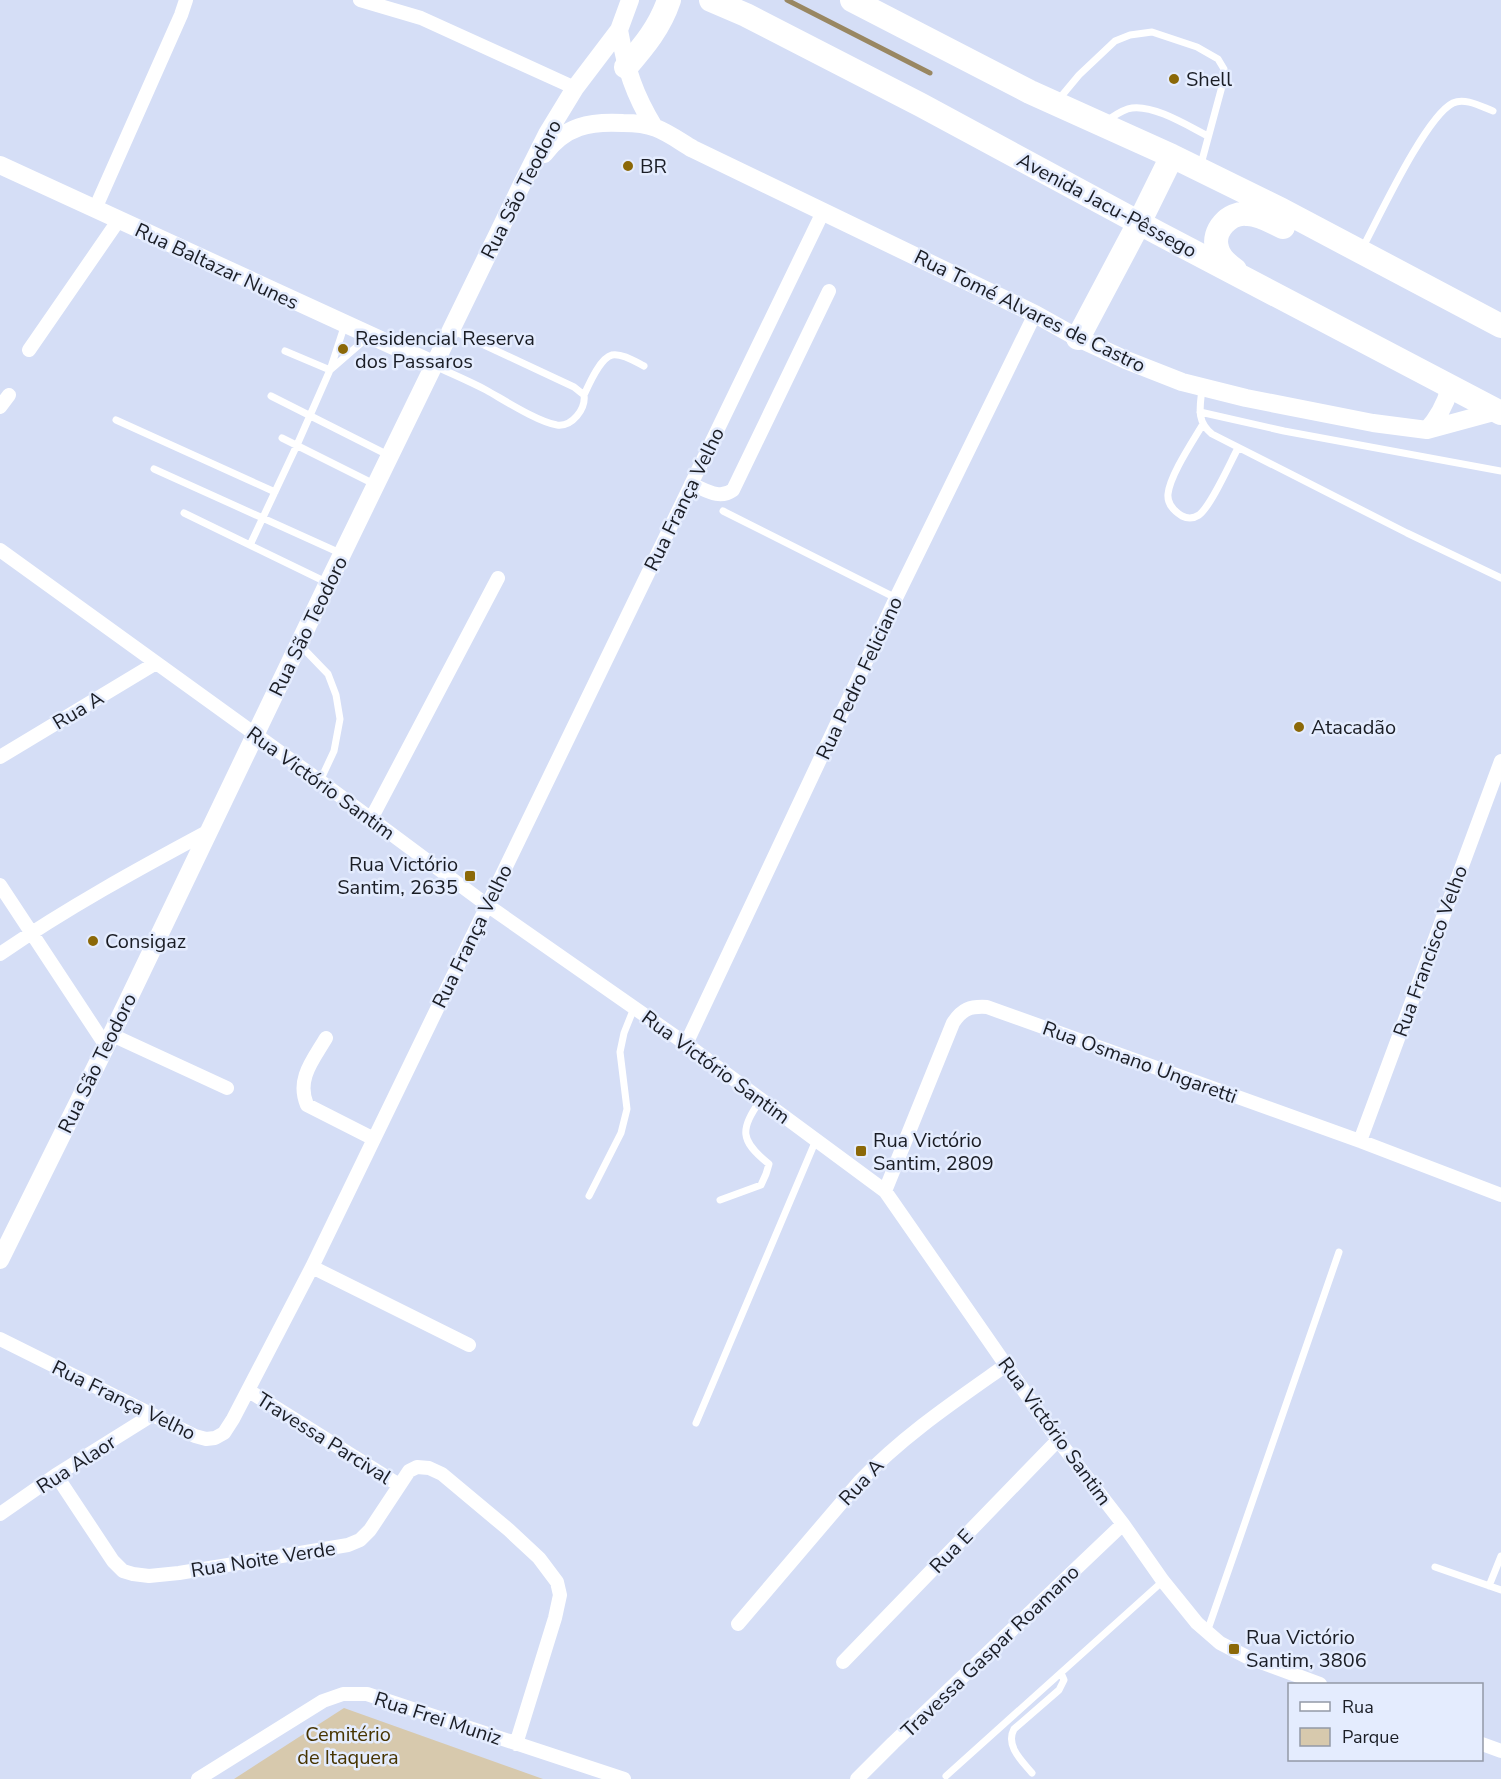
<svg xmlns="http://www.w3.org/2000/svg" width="1501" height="1779" viewBox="0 0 1501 1779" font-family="'Nunito Sans',sans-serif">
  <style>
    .green { fill: #d7c9ad }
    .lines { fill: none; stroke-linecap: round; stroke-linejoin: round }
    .stream { stroke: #998762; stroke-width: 5 }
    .lane { stroke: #fff; stroke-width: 7 }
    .street { stroke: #fff; stroke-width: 14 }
    .secondary { stroke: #fff; stroke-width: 18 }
    .highway { stroke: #fff; stroke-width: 24 }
    .poi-dot { fill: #8b6808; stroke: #e4ecfe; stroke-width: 2 }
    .labels { text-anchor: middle; stroke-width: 5; stroke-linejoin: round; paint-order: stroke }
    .poi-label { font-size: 20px; fill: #1a1d25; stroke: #e4ecfe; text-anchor: start }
    .street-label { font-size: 20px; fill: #1a1d25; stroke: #e4ecfe }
    .park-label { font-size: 20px; fill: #473400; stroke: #e4ecfe }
  </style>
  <rect width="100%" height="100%" fill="#d5def6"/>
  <path class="green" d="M344,1708L543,1779H234Z"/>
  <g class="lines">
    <path class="stream" d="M787,0L930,73"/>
    <path class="lane" d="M1059,99L1079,75L1115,41L1130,35L1152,32L1197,47L1218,59L1224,69V79L1201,164
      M1106,121C1114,116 1123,109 1132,108C1155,105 1188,126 1208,136
      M1363,247C1379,217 1426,116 1453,103C1465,97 1482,107 1493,111
      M452,330L574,387L584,395
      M285,351L330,370L345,324
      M435,366C452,374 469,381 486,390C504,400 538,422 557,425C572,427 586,409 584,395C589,384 600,358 612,355C622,353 636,362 644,366
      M1202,389C1200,407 1196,421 1212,434L1407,533L1501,578
      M271,396L388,455
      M1200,412L1284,431L1501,471
      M116,420L275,492
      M1203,424C1193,441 1170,475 1168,494C1167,504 1174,511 1182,516C1188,519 1193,519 1199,515C1211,506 1230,463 1238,448
      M282,438L374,484
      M154,469L340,553
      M723,511L896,598
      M184,513L328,583
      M250,545L297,445L330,370L368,337
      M300,645L328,674L336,695L340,719L334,751L320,781
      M589,1196L621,1133L627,1109L620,1052L624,1033L634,1008
      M720,1200L761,1185L766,1174L769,1164C739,1140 740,1130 761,1099
      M696,1423L816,1140
      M1435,1567L1501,1590
      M1489,1586L1501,1556
      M1207,1632L1339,1252
      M1032,1773C1022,1761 1005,1746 1014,1729L1059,1690L1064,1680L1061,1673
      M946,1776L1163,1581"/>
    <path class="street" d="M360,0L421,18L575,88
      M95,209L181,15L186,0
      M29,350L118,221
      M0,407L9,395
      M691,484C706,490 719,500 733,490L829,291
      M0,550L320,781L487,905L686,1044L885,1191L1058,1440L1123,1524L1163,1581L1197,1623L1220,1643L1247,1657L1320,1684
      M0,757L156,663
      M371,819L498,578
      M0,885L106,1046
      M0,954C67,908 138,869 209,831
      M112,1035L227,1088
      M326,1038C313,1060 296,1079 307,1105L374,1139
      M686,1044L896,598L1035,314
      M1360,1141L1501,761
      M885,1191L953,1023C962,1009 970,1006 987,1007L1360,1141L1501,1195
      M312,1267L469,1345
      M0,1339L195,1436L206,1439L215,1438L224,1433L233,1419L312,1267L823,212
      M249,1391L399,1485
      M56,1475L113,1561L123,1571L133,1574L149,1576L179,1573L348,1545L360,1540L370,1530L409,1471L417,1467L429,1468L442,1474L509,1530L539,1558L557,1582L560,1595L555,1618L516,1744
      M0,1514L56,1475L152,1415
      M738,1624L860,1481C904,1435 955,1401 1006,1365
      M843,1662L1058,1440
      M1482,1744L1501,1751
      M198,1779L323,1701L343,1694H367L624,1779
      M857,1779L893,1743L1123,1524"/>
    <path class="secondary" d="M619,30C626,69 634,94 654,127
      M544,154C565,126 590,121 623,123C633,123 646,124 656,128C669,133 681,142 693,149L1035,314L1078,338L1126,360L1182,382L1246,398L1373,423L1427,430L1497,411
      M0,165L435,365
      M1427,430C1439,417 1445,405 1450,388
      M0,1260L106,1046L328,583L523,182L547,134L575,88L619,30L630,0"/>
    <path class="highway" d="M711,0L746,15L921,105L1158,233L1501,413
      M852,0L1030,92L1172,156L1282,210L1501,326
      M626,67C644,46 660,27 669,0
      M1235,270C1228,265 1219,257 1217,248C1212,231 1229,212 1247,214C1260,214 1272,222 1283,227
      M1078,338L1139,223L1172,156"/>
  </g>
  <g class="poi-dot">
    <circle cx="1174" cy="79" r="6"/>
    <circle cx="628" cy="166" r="6"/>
    <circle cx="343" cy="349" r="6"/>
    <circle cx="1299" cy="727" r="6"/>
    <rect x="464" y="870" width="12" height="12" rx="3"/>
    <circle cx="93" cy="941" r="6"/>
    <rect x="855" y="1145" width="12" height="12" rx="3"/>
    <rect x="1228" y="1643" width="12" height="12" rx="3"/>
  </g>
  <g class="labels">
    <g class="poi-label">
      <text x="1186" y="86">Shell</text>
      <text x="640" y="173">BR</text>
      <text x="355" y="345">Residencial Reserva<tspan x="355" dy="23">dos Passaros</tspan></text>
      <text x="1311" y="734">Atacadão</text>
      <text x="458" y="871" text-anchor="end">Rua Victório<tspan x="458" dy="23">Santim, 2635</tspan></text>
      <text x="105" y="948">Consigaz</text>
      <text x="873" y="1147">Rua Victório<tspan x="873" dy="23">Santim, 2809</tspan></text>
      <text x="1246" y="1644">Rua Victório<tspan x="1246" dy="23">Santim, 3806</tspan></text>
    </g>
    <g class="street-label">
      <text transform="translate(521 189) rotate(-63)" y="7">Rua São Teodoro</text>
      <text transform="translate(1107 205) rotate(28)" y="7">Avenida Jacu-Pêssego</text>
      <text transform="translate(217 266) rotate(25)" y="7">Rua Baltazar Nunes</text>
      <text transform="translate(1030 311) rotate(26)" y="7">Rua Tomé Alvares de Castro</text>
      <text transform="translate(684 499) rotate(-64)" y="7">Rua França Velho</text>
      <text transform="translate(308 626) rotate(-64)" y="7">Rua São Teodoro</text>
      <text transform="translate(859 678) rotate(-65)" y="7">Rua Pedro Feliciano</text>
      <text transform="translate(78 710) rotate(-31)" y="7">Rua A</text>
      <text transform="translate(321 783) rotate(36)" y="7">Rua Victório Santim</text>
      <text transform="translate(472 936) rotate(-64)" y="7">Rua França Velho</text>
      <text transform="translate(1430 951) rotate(-70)" y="7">Rua Francisco Velho</text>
      <text transform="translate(1140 1062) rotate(20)" y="7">Rua Osmano Ungaretti</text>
      <text transform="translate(97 1063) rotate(-64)" y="7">Rua São Teodoro</text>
      <text transform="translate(716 1067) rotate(36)" y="7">Rua Victório Santim</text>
      <text transform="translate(124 1400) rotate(26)" y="7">Rua França Velho</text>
      <text transform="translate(1055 1431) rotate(54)" y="7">Rua Victório Santim</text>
      <text transform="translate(324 1438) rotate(32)" y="7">Travessa Parcival</text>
      <text transform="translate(76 1464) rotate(-33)" y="7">Rua Alaor</text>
      <text transform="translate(861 1482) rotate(-47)" y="7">Rua A</text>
      <text transform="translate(951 1551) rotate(-46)" y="7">Rua E</text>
      <text transform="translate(263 1559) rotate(-9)" y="7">Rua Noite Verde</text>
      <text transform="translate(990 1651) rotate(-44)" y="7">Travessa Gaspar Roamano</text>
      <text transform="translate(438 1718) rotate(18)" y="7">Rua Frei Muniz</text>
    </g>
    <g class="park-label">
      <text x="348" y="1741">Cemitério<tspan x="348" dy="23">de Itaquera</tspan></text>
    </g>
  </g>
  <rect x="1288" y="1683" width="195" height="78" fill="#e4ecfe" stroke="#9399a7" stroke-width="1.5"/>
  <rect x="1300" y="1702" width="30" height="9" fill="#ffffff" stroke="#9399a7" stroke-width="1.5"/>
  <text x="1342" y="1713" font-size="18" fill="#1a1d25">Rua</text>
  <rect x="1300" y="1728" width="30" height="18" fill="#d7c9ad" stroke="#9399a7" stroke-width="1.5"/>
  <text x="1342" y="1743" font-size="18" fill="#1a1d25">Parque</text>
</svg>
